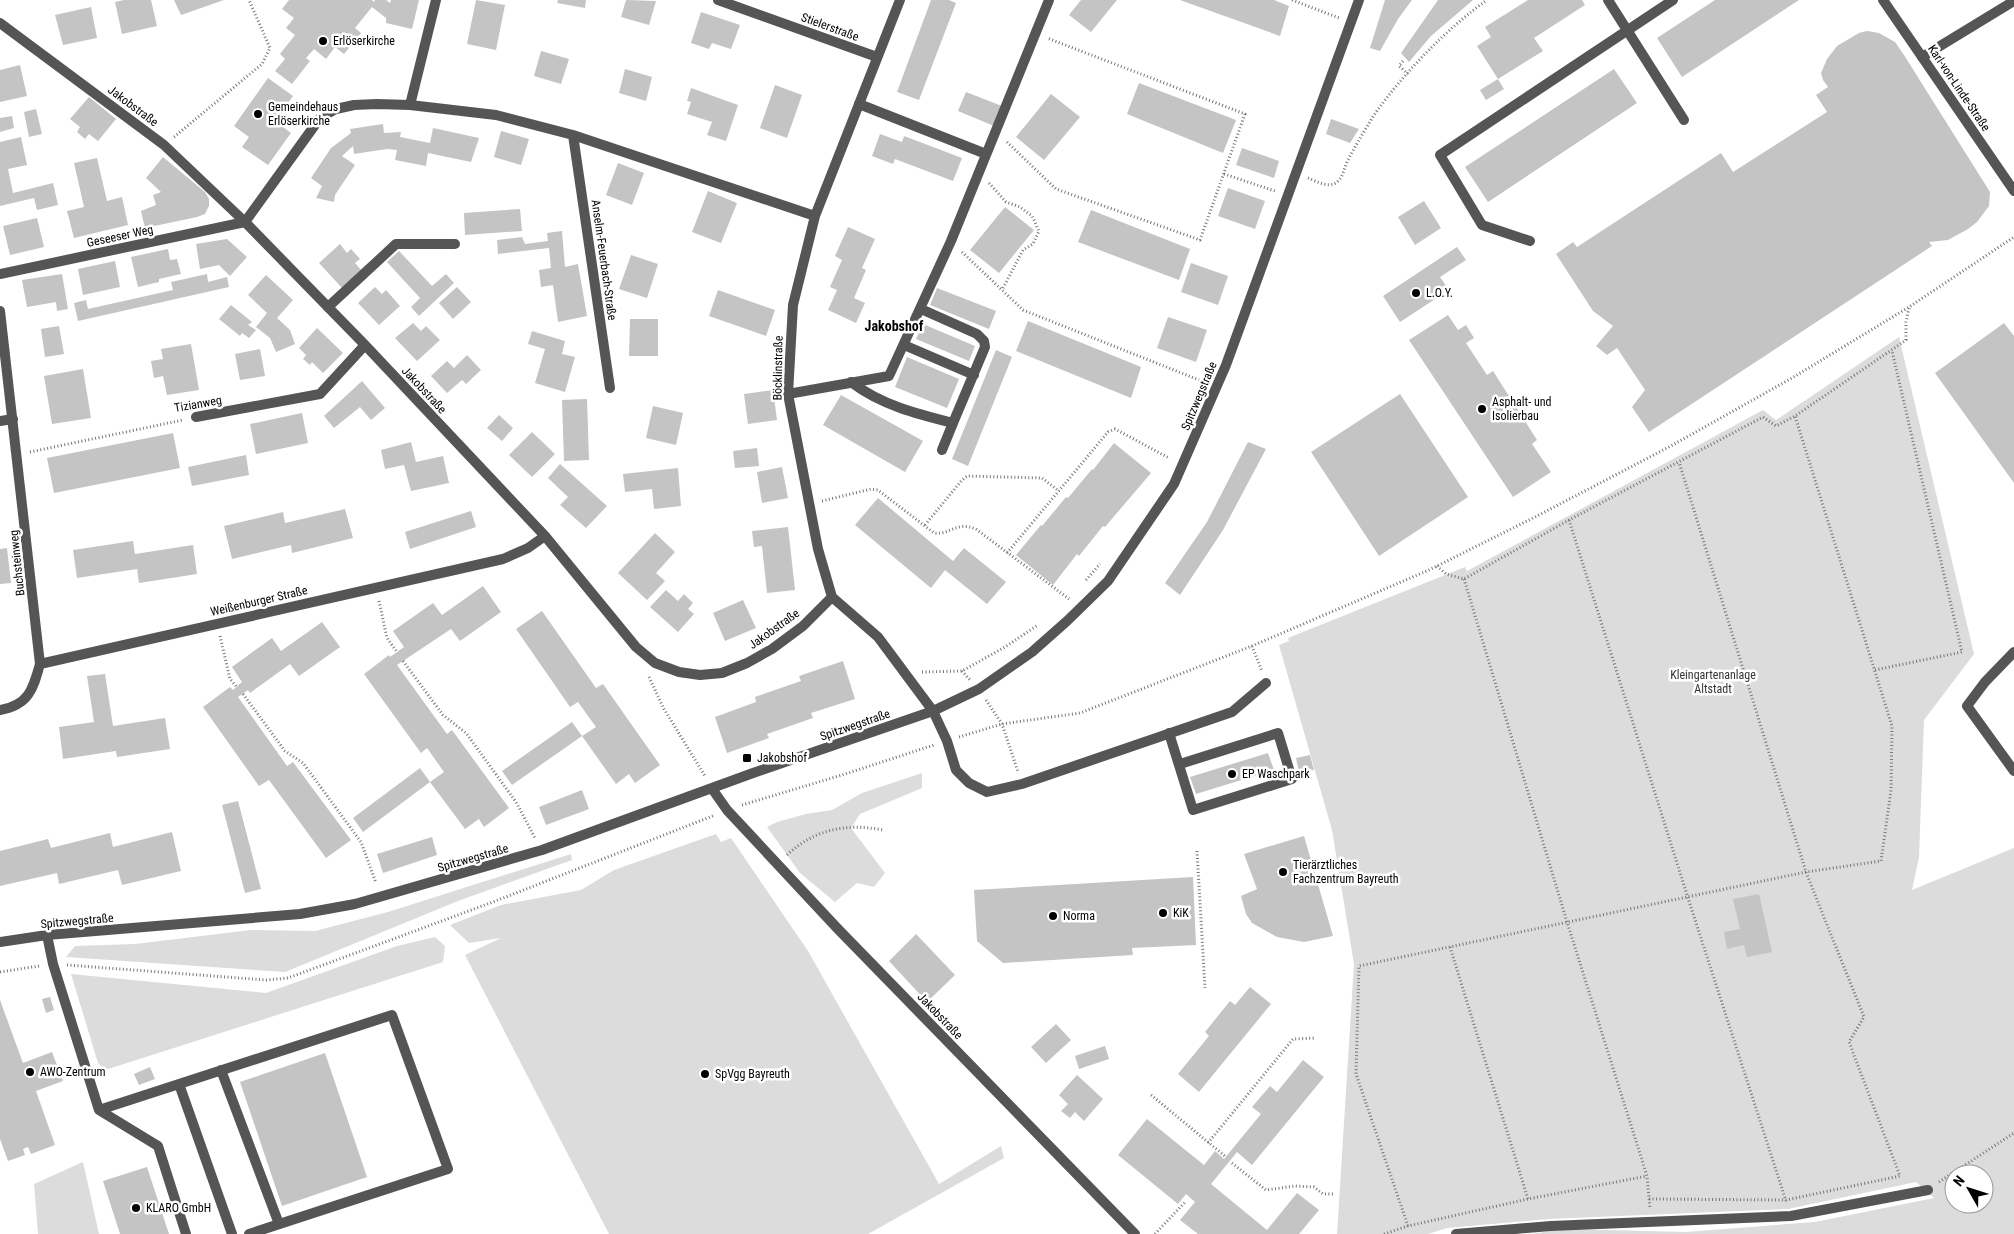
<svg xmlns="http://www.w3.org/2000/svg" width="2014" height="1234" viewBox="0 0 2014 1234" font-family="'Roboto Condensed',sans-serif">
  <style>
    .green { fill: #dcdcdc; fill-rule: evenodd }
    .building { fill: #c4c4c4 }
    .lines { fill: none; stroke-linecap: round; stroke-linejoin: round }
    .path { stroke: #777; stroke-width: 3; stroke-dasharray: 1 2.5; stroke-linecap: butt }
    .service { stroke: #555; stroke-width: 10 }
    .minor { stroke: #555; stroke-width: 10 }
    .tertiary { stroke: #555; stroke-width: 10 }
    .poi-dot { fill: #000; stroke: #fff; stroke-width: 2 }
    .labels { text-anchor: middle; stroke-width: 5; stroke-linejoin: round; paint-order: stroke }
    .street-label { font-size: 12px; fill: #000; stroke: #fff }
    .poi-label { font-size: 12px; fill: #000; stroke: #fff; text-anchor: start }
    .park-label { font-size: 12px; fill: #333; stroke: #fff }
    .neighbourhood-label { font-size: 14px; font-weight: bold; fill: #000; stroke: #fff }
  </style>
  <rect width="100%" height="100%" fill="#fff"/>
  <path class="green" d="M1899,337L1974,654L1924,720L1919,857L1912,890L2014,848V1234H1532L1563,1229L1686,1232L1815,1222L1934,1198L1916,1182L1788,1209L1548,1219L1447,1228L1428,1234H1337L1354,964L1332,830L1279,645L1289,641L1288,638L1465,567L1467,571L1763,410L1776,420ZM1954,1174H1984V1204H1954Z
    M922,773V788L860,814L851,828L885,873L874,887L857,883L835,902L800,873L767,827L777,822L806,814L832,810L862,793Z
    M716,834L721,842L731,838L808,951L939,1184L1001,1146L1004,1158L868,1234H609L465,955L501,938L469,943L450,925L501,905L581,890L614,870Z
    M571,854L572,860L458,901L285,972L66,957L75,946L135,944L251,930L315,931L388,912Z
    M435,937L445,946L443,962L105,1070L98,1063L71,974L266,993L397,946Z
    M83,1162L99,1234H38L34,1184Z"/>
  <path class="building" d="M124,0H151L157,26L122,34L115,2Z
    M174,0H224L181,15Z
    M289,0H372L374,2L375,0H386L390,3L391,0H419L412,29L386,23V18L372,7L355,28L361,33L344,54L335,47L326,59L314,49L306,58L310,61L292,84L275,71L285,59L280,54L295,35L286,28L294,18L282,9Z
    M476,0L505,5L496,50L467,44Z
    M558,0H586L585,8L557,3Z
    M626,0L656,1L649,25L621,17Z
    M931,0H949L956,3L919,100L897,92Z
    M1081,0H1117L1091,32L1069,15Z
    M1180,0H1274L1289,6L1280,36Z
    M1385,0H1412L1398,19L1380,51L1370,48Z
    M1438,0H1473L1431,36L1409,62L1401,53Z
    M1528,0H1582L1585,5L1534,38L1543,51L1498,79L1477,46L1491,37L1485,27Z
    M1715,0H1799L1682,77L1657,38Z
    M91,7L97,38L63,45L55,15Z
    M701,12L740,25L731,49L712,43L709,49L691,43Z
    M1867,31L1879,33L1895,42L1904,55L1990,192L1989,206L1977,222L1968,229L1948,240L1929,242L1932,246L1649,432L1632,407L1645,390L1617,348L1607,355L1596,346L1613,326L1593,311L1556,254L1573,242L1577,247L1721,153L1733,172L1827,112L1816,95L1828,87L1823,80L1821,73L1827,59L1837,46L1859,33Z
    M541,51L569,59L561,84L534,76Z
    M20,65L27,96L0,102V70Z
    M625,69L652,77L646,101L619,93Z
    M1614,69L1637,103L1488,202L1465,167Z
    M268,78L293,96L275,121L291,133L268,165L242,147L249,137L234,126Z
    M1498,79L1504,89L1486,100L1480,90Z
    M1139,83L1236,120L1223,153L1127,114Z
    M775,85L802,95L787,138L760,128Z
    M691,88L738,105L726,141L707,135L712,122L687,114L691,102L687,101Z
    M966,92L1002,106L994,126L958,111Z
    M1051,94L1080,117L1044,160L1016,137Z
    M89,97L116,119L98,141L89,134L85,139L77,132L80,127L70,119Z
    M36,109L42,134L29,137L24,112Z
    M12,116L14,128L0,132V118Z
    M1331,119L1359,129L1350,143L1326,134Z
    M383,124L384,133L401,132L400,137L430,143L433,128L479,138L471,162L428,153L426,166L395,160L397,150L387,149L354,154L353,146L342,156L355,165L335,195L334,202L316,198L322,186L311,178L331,148L351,133L350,129Z
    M501,131L529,139L521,165L494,157Z
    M880,134L902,142L904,136L962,158L953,181L895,159L893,164L872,156Z
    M21,137L27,165L8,169L13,193L53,183L58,205L37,210L34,198L0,206V142Z
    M1242,148L1279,161L1274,178L1236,165Z
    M163,157L205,192L209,199V206L205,214L197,217L145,228L141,211L156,205L153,195L161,192L146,178Z
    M97,158L107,201L122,197L128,225L74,238L67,211L84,207L74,163Z
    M618,163L644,173L632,205L606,195Z
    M1228,188L1265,201L1255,229L1218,216Z
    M708,191L737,203L721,243L692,232Z
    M1424,201L1441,228L1415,245L1398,217Z
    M1005,207L1034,230L999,273L970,250Z
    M520,209L522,231L465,235L464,213Z
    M1091,210L1190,249L1179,280L1078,242Z
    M37,218L44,247L10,255L3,226Z
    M848,227L875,239L862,268L866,270L854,298L865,303L856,323L828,310L837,290L830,287L842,260L835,256Z
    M562,231L565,267L578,264L587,316L558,322L553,285L541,287L539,270L551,268L549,248L498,254L497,240L522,237L525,244L548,241L547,233Z
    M227,239L247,257L230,276L219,265L200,269L196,244Z
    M340,244L347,253L351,249L360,259L355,263L362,271L343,289L319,263Z
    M1457,247L1466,260L1440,277L1449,290L1400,322L1383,296Z
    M168,249L170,260L177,259L181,274L159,279V282L138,287L131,257Z
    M399,251L432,286L446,274L454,283L419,316L411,307L420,298L387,262Z
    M631,255L658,264L647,298L619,289Z
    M115,261L120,287L83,295L78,269Z
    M1191,263L1228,276L1218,305L1181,292Z
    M62,274L68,309L57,311L56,302L27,307L22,280Z
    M207,274L208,282L227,277L229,287L78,321L74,303L86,300L88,309L173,290L171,282Z
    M266,275L293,300L277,318L290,330L295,344L276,352L270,338L256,327L267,313L248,295Z
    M375,287L382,294L386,290L400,306L379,325L358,303Z
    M457,287L471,302L453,319L439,303Z
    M937,288L996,311L989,329L930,305Z
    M718,290L775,310L766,336L709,316Z
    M231,305L252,322L248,325L256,330L249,338L242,333L240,336L219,319Z
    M1448,315L1458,330L1466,325L1474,338L1466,343L1487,375L1493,371L1537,440L1532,444L1551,472L1513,497L1409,340Z
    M1168,317L1207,330L1196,362L1157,348Z
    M630,319H658V356H629Z
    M1028,321L1141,367L1131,398L1016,351Z
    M413,323L421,331L426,326L440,340L417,361L395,338Z
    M2004,323L2014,336V483L1935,373Z
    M923,324L975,346L969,361L916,339Z
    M59,326L64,354L45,357L41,329Z
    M317,328L343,353L323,373L312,362L310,365L303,359L306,355L299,348Z
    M532,331L565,341L562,354L575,357L565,392L535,383L545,349L528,344Z
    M191,344L199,390L167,395L163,376L154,378L151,361L163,359L161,349Z
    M260,349L265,376L240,380L235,354Z
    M996,350L1012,357L968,466L952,459Z
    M467,355L481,370L466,384L462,380L447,393L431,376L447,361L454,368Z
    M907,357L959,379L947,408L895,387Z
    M83,369L91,418L52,424L44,376Z
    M362,381L385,408L371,420L360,407L334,428L324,416Z
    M773,390L777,420L748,424L744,394Z
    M1400,394L1468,497L1379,556L1311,452Z
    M841,395L923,441L905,472L823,425Z
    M587,399L589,460L564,461L562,400Z
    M653,406L683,413L676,445L646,438Z
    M302,413L308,443L256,454L250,424Z
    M499,415L513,428L502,441L487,428Z
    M532,432L555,454L532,477L509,455Z
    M173,433L180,468L54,493L47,458Z
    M411,442L416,462L443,456L449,483L411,491L404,465L385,469L381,450Z
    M1248,442L1266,449L1223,530L1180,595L1165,583L1207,522Z
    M1114,443L1151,473L1105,527L1103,526L1079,556L1077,554L1053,585L1016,555L1041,525L1042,526L1066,497L1068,498L1092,469L1093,470Z
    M757,448L759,466L735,468L733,451Z
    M246,455L249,475L192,486L188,467Z
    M560,464L607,506L586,528L560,505L568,497L548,478Z
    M782,467L788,498L762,503L757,472Z
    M678,468L681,506L654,509L652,489L625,492L623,474Z
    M878,498L953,561L964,548L1006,582L987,604L945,570L931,588L855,525Z
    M345,509L353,538L292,553L291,545L232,559L224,526L283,512L285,523Z
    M471,511L476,527L410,549L405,532Z
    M788,527L795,590L767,593L762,546L754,547L752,531Z
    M655,533L675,552L656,573L665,581L647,600L618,573Z
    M133,541L135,554L193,545L197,574L139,583L137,569L77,578L73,550Z
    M7,548L11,583L0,584V549Z
    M483,586L501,612L460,641L451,629L397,665L447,734L452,730L509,808L484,827L479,819L465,829L430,782L363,832L353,818L420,768L430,782L444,772L427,748L421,753L364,674L389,655L390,657L404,647L393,631L433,603L442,615Z
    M666,590L678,601L684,594L693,603L688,609L694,614L678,632L650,607Z
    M743,600L756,628L725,641L713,613Z
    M542,611L596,688L603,684L660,765L635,783L629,774L616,784L582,736L596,727L578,702L570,707L516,629Z
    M322,622L340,647L299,676L290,664L250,693L248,690L238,697L287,766L293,762L351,840L326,858L269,780L259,786L203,707L230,687L233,690L242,682L232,667L272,638L281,651Z
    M843,661L855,699L811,713L813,718L767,734L769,738L727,753L715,717L756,702L755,697L801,681L799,676Z
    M105,674L113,726L165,718L170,749L117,757L116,751L63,759L59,727L94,722L87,676Z
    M572,722L582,736L512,785L502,771Z
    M1268,753L1274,770L1196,794L1190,777Z
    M1310,755L1314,770L1299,773L1296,758Z
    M582,790L589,809L546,825L539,807Z
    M238,801L261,889L245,893L222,805Z
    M172,832L181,871L122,885L118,870L59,884L57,873L0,886V851L48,839L51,848L110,833L113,847Z
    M1304,836L1333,936L1304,942L1277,937L1252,923L1246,914L1241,896L1257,889L1244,854Z
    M432,837L437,855L383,873L377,854Z
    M1193,877L1196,945L1132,948L1133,955L1003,963L977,941L974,890Z
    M1759,894L1772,952L1747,957L1744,945L1727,949L1724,932L1740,929L1733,899Z
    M916,934L955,975L927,1002L889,961Z
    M1250,987L1271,1004L1199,1092L1178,1074L1209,1036L1205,1032L1230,1001L1235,1005Z
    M50,997L54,1010L46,1013L42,999Z
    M0,1000L23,1063L52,1052L63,1081L36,1091L55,1145L31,1154L28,1147L23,1149L25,1155L8,1161L0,1139Z
    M1056,1024L1071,1040L1046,1063L1031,1047Z
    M1105,1046L1109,1059L1079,1069L1075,1056Z
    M325,1053L367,1177L282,1206L240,1082Z
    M1303,1060L1324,1077L1252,1165L1237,1152L1211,1184L1267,1230L1297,1193L1319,1210L1299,1234H1198L1180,1220L1195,1202L1186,1194L1178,1204L1118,1155L1147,1119L1204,1165L1215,1151L1224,1159L1261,1114L1252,1107L1270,1086L1277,1092Z
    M150,1067L155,1079L139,1085L134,1074Z
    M1077,1075L1103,1099L1084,1121L1075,1112L1070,1118L1061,1111L1068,1104L1059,1095Z
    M147,1167L169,1234H120L103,1181Z"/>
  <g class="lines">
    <path class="path" d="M1292,0L1339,18
      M1403,61L1399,66L1408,74
      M174,137L262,64L270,48L249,0
      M1007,142L1056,189L1200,240L1245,114L1047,38
      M1224,174L1275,191
      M1308,178C1316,181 1329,189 1337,182C1343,177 1344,169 1347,162C1355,146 1365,130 1374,115C1403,74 1446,29 1487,0
      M989,183L1006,202L1020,207L1032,216L1039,231L1033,244L1023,250L1002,290
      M962,252L1023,310L1204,382
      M30,452L183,420
      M822,501L871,489L878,490L934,533C951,535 955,521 976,529L1069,599
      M1569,520L1688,898L1786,1201
      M925,525L962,480L967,476L1042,478L1059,491
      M1007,553L1108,432L1115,429L1169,458
      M1437,566L1446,574L1464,579L1569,520L1763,417L1776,426L1795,416L1906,340V322L1909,308
      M1464,579L1567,922L1647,1176L1650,1208
      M1086,580L1100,564
      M379,601L387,638L397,652
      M220,636L230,679L237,687
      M1252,646L1262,671
      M403,661L443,715L466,733L516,802L535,838
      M1875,670L1962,652L1892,351
      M962,671L970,680
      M922,672L962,671L1005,647L1038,625
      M649,677L664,709L705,776
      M243,694L285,751L303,763L361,842L376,883
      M986,700L1002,724L1018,772
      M959,737L1002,724L1080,713L1252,646L1429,570L1537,516L1669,447L1792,378L1909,307L2014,237
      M742,805L842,775L934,745
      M1197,851L1205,988
      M787,855C815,829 846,823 883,830
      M1450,947L1528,1199
      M67,965L266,980L288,978L493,902L715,815
      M0,972L39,966
      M1151,1095L1226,1157
      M1208,1143L1293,1039L1316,1038
      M1232,1163L1266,1190L1295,1186L1314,1187L1323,1194H1334
      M1939,1182L2014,1133
      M1649,1199L1786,1200L1900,1176L1849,1042L1864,1017L1806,872L1679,462
      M1408,1226L1356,1074L1359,966L1806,872L1881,861L1891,790L1892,726L1795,416
      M1155,1234L1186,1201
      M1384,1234L1408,1226L1528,1199L1647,1176"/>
    <path class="service" d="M1608,0L1684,120
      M1922,57L2014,1
      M859,104L986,154
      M1530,241L1482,225L1440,155L1673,0
      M328,307L396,244H455
      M904,345L974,375
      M851,382C881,405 917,414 953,423L985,347L984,341L977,334L921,309
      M788,394L889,376L951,241L1049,0
      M0,421L13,419
      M942,450L953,423
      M2014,652L1985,682L1967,706L2014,771
      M1169,733L1193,810L1292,779L1278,733L1180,764
      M47,935L53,964L99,1110L158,1146L186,1234
      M221,1070L279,1224
      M179,1084L232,1234
      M99,1110L392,1015L448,1169L249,1234
      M1456,1234L1551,1226L1791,1216L1928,1190"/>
    <path class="minor" d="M718,0L877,57
      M900,0L815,216L793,305L788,394L818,549L832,597L878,637L933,711L947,741L956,770L969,783L987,792L1022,784L1232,712L1266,683
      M1883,0L2014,191
      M0,23L164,145L245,222L365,345L545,536L636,647L655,663L679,672L700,675L722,673L747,663L772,649L803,626L832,597
      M410,105L436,0
      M573,135L610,388
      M0,274L245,222L320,118L336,109L354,105L377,104L410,105L496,115L573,135L815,216
      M0,311L40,664C33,689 29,705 0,710
      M196,417L320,394L365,345
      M40,664L503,559L528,548L545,536
      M713,790L727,810L837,928L1135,1234"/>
    <path class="tertiary" d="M0,942L47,935L300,914L355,904L542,850L753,773L933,711L979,689L1032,652L1067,621L1108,581L1174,484L1226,365L1359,0"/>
  </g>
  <g class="poi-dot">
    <circle cx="323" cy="41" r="5"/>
    <circle cx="258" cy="114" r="5"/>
    <circle cx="1416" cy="293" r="5"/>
    <circle cx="1482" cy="409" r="5"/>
    <rect x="742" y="753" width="10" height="10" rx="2.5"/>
    <circle cx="1232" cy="774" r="5"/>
    <circle cx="1283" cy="872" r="5"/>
    <circle cx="1163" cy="913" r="5"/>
    <circle cx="1053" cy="916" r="5"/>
    <circle cx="30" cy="1072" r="5"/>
    <circle cx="705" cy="1074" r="5"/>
    <circle cx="136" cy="1208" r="5"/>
  </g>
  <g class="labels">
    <g class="street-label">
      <text transform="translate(830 27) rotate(20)" y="4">Stielerstraße</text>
      <text transform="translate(1959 88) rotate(56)" y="4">Karl-von-Linde-Straße</text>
      <text transform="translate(133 106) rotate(37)" y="4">Jakobstraße</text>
      <text transform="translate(120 236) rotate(-12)" y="4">Geseeser Weg</text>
      <text transform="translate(604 260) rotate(82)" y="4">Anselm-Feuerbach-Straße</text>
      <text transform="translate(778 368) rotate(-89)" y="4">Böcklinstraße</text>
      <text transform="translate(424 390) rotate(47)" y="4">Jakobstraße</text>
      <text transform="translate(1199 396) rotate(-67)" y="4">Spitzwegstraße</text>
      <text transform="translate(198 404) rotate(-10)" y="4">Tizianweg</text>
      <text transform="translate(17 563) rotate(-96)" y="4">Buchsteinweg</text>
      <text transform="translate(259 601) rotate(-13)" y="4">Weißenburger Straße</text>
      <text transform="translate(774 629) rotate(-36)" y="4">Jakobstraße</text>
      <text transform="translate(855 725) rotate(-19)" y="4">Spitzwegstraße</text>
      <text transform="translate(473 858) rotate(-16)" y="4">Spitzwegstraße</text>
      <text transform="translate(77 921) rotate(-5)" y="4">Spitzwegstraße</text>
      <text transform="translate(940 1016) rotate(46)" y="4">Jakobstraße</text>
    </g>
    <g class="poi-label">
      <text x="333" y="45">Erlöserkirche</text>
      <text x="268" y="111">Gemeindehaus<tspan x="268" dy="14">Erlöserkirche</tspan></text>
      <text x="1426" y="297">L.O.Y.</text>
      <text x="1492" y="406">Asphalt- und<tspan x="1492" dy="14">Isolierbau</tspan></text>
      <text x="757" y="762">Jakobshof</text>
      <text x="1242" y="778">EP Waschpark</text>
      <text x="1293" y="869">Tierärztliches<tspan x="1293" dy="14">Fachzentrum Bayreuth</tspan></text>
      <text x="1173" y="917">KiK</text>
      <text x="1063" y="920">Norma</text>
      <text x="40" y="1076">AWO-Zentrum</text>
      <text x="715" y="1078">SpVgg Bayreuth</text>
      <text x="146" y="1212">KLARO GmbH</text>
    </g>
    <g class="park-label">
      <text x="1713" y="679">Kleingartenanlage<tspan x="1713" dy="14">Altstadt</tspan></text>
    </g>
    <g class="neighbourhood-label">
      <text x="894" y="331">Jakobshof</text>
    </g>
  </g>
  <g transform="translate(1969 1189) rotate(309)"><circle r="24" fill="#ffffff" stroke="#999999"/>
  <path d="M0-4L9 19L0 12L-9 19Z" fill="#000000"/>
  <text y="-8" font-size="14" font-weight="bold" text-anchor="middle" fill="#000000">N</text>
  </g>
</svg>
